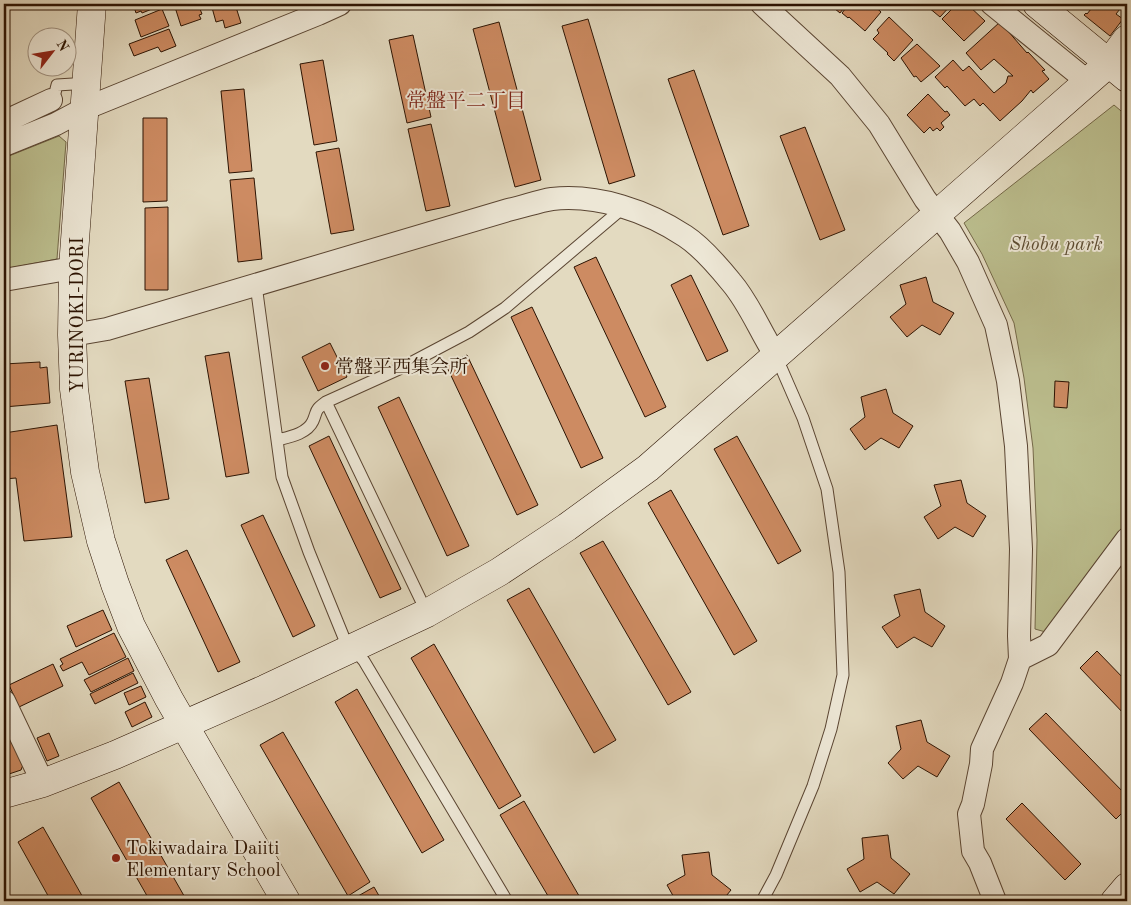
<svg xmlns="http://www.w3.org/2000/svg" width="1131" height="905" viewBox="0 0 1131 905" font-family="'Old Standard TT','Noto Serif JP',serif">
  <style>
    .green { fill: #bbbd8d; stroke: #746848 }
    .building { fill: #cd8b62; stroke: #2c1302 }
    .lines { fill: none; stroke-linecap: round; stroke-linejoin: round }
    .lane-casing { stroke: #5a4532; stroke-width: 13 }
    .street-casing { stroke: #5a4532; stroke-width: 24 }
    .secondary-casing { stroke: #2c1302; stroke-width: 29 }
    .lane { stroke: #ede7d6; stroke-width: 11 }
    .street { stroke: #ede7d6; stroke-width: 22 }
    .secondary { stroke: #ede7d6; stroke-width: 28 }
    .poi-dot { fill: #8f2418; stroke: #ede7d6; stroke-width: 2 }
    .labels { text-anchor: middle; stroke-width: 4; stroke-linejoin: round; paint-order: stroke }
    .park-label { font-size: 19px; font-style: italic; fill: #5e4e33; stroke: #ede7d6 }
    .street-label { font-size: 19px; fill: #2c1302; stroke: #ede7d6 }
    .poi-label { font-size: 19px; fill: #2c1302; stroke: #ede7d6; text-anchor: start }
    .neighbourhood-label { font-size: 20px; fill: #7a1f14; stroke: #ede7d6 }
  </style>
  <rect width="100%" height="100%" fill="#e3dac0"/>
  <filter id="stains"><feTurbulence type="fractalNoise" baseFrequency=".004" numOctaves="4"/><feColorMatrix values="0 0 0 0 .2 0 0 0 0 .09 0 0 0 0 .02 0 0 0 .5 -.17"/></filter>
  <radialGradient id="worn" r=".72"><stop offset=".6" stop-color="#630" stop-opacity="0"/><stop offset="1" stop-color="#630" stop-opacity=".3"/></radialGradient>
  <path class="green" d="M1114,105L1127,116V526L1049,633L1035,629L1037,540L1033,448L1024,378L1014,323L982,254L964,223Z
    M59,136L66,142L57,259L4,269V158Z"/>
  <path class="building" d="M133,4H162V5L142,13L141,11L136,13Z
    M174,4H198L202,14L199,15L201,19L181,26Z
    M211,4H235L241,23L225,28L223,20L216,22Z
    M829,4H847L840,13Z
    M849,4H872L881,12L865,31L849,17L848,18L842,13Z
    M931,4H952L940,17L928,7Z
    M957,4H967L985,21L964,41L942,19Z
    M1095,4H1124L1116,14L1123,19L1110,36L1084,15L1086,13L1087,14Z
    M162,9L169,26L141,37L135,20Z
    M889,17L913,40L894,61L887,54L888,53L873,39L879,33L877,30Z
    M588,19L635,176L609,184L562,26Z
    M499,22L541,180L515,187L473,29Z
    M1000,22L1027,53L1028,52L1045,70L1042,71L1049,79L1033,93L1031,90L1022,101L1000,121L983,103L980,106L974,99L965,106L947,86L945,88L935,77L953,60L963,71L969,66L994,93L1006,83L1008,76H1013L994,59L981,70L966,53Z
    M169,29L176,46L161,52L158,47L134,56L129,44Z
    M413,35L431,117L407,123L389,40Z
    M917,44L940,66L921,82L916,76L914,77L901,58Z
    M323,60L337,141L314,145L300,64Z
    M694,70L749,226L723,235L668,79Z
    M244,89L252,171L229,173L221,91Z
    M928,94L945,112L947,111L950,115L941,123L944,127L940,131L937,128L933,131L930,127L924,133L907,115Z
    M143,118H167V201L143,202Z
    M431,124L450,206L426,211L408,129Z
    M805,127L845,230L820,240L780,136Z
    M339,148L354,230L331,234L316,152Z
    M254,178L262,259L238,262L230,180Z
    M168,207V290H145V208Z
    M596,257L666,407L645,417L574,267Z
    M691,275L728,351L707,361L671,285Z
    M926,277L933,302L954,313L940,335L922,325L907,337L890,317L906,304L900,285Z
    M532,307L603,458L581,468L511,317Z
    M330,343L347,377L318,391L302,357Z
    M229,352L249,473L226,477L205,356Z
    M467,355L538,505L517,515L446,365Z
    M40,362V368L47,367L50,403L4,407V364Z
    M149,378L169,499L145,503L125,381Z
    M1055,381L1069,382L1067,408L1054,407Z
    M886,389L893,413L913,426L899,448L881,438L865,450L850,429L865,417L861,397Z
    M399,397L469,546L447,556L378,407Z
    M57,425L72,537L24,541L16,478L4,479V433Z
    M329,436L401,589L380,598L309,446Z
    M737,436L801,551L778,564L714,449Z
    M961,480L967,503L986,516L973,537L955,527L938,539L924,517L941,506L934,485Z
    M671,490L757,641L734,655L648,503Z
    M263,515L315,626L293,637L241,525Z
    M603,541L691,692L668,705L580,553Z
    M187,550L240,662L218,672L166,560Z
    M529,588L616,740L594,753L507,600Z
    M920,589L925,612L945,626L932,647L914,637L897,648L882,627L900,616L894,595Z
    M103,610L112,630L76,647L67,626Z
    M114,633L126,657L89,675L82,662L63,671L60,666L63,664L60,659Z
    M434,644L521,796L499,809L411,658Z
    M1097,651L1127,682V717L1080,668Z
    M128,658L134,671L91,692L84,680Z
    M53,664L63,686L19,707L9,685Z
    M133,673L138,683L95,704L90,694Z
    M141,686L146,697L129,705L124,693Z
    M357,689L444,840L422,853L335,702Z
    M145,702L152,717L132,727L125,712Z
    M1046,713L1127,796V808L1116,819L1029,729Z
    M921,720L927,742L950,756L937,777L918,766L903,779L888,763L901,749L896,726Z
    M4,727H6L23,765L21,770L6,775L4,768Z
    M283,732L370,882L348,896L260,745Z
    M49,733L59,756L47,761L37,738Z
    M119,782L187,901H150L91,798Z
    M524,801L582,901H551L500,815Z
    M1022,803L1081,864L1065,880L1006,819Z
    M43,827L85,901H51L18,842Z
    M888,835L891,858L910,874L894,894L877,882L860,892L847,869L864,859L862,838Z
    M709,852L712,875L731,890L722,901H702L699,899L694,901H676L667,885L685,875L682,855Z
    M374,887L382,901H352L351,900Z"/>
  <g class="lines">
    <defs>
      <path id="lane" d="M51,100L54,97L57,85L73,84
        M256,285L282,477L309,552L344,638L364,661L507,901
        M326,402L427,613
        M277,440C289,437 307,434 313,421C318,409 314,411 326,402L399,369L469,332L505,308L624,207
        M762,901L776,875L813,786L831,729L843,675L839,572L827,489L803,418L776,356"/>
      <path id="street" d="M762,4L840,76L879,124L925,199L950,231L968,262L996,325L1008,381L1016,446L1021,549L1019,636L1020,659L1012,683L982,749L981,764L973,804L969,814L973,851L980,863L995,901
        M992,4L1087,81
        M4,122L51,100
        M4,145L56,124L84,109L318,14L340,4
        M4,280L73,268
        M72,335L107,329L508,210C523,207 538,201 552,199C598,194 647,211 685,236C702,247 718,266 731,282C750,304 760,332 776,356
        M1020,659L1048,645L1127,539
        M4,701L43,783"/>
      <path id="secondary" d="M92,4L73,268L72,335L74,389L85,472L101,541L115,584L131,626L169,699L286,901
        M1037,4L1127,78
        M4,794L43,783L115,755L265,689L427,613L499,572L567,527L648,468L1109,63L1127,39
        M1115,901L1127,887"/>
    </defs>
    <use href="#lane" class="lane-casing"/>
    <use href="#street" class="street-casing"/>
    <use href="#secondary" class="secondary-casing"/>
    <use href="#lane" class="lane"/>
    <use href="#street" class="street"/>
    <use href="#secondary" class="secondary"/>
  </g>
  <g class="poi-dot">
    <circle cx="325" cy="366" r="5"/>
    <circle cx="116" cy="858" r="5"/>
  </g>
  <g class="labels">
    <g class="park-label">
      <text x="1056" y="250">Shobu park</text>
    </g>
    <g class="street-label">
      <text transform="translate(76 315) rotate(-90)" y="7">YURINOKI-DORI</text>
    </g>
    <g class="poi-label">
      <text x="335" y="373">常盤平西集会所</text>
      <text x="126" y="854">Tokiwadaira Daiiti<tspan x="126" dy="22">Elementary School</tspan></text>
    </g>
    <g class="neighbourhood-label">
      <text x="466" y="107">常盤平二丁目</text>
    </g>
  </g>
  <rect width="1131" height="905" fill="none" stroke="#e3dac0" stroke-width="20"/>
  <rect x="5" y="5" width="1121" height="895" fill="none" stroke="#2c1302" stroke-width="2.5"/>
  <rect x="10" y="10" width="1111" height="885" fill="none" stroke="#2c1302"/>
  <g transform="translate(52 52) rotate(59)"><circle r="24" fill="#ede7d6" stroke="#a09281"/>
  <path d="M0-4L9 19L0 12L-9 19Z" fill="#8f2418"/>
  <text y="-8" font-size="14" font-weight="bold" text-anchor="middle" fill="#2c1302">N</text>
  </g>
  <rect width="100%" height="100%" filter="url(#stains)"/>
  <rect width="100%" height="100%" fill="url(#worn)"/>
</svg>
